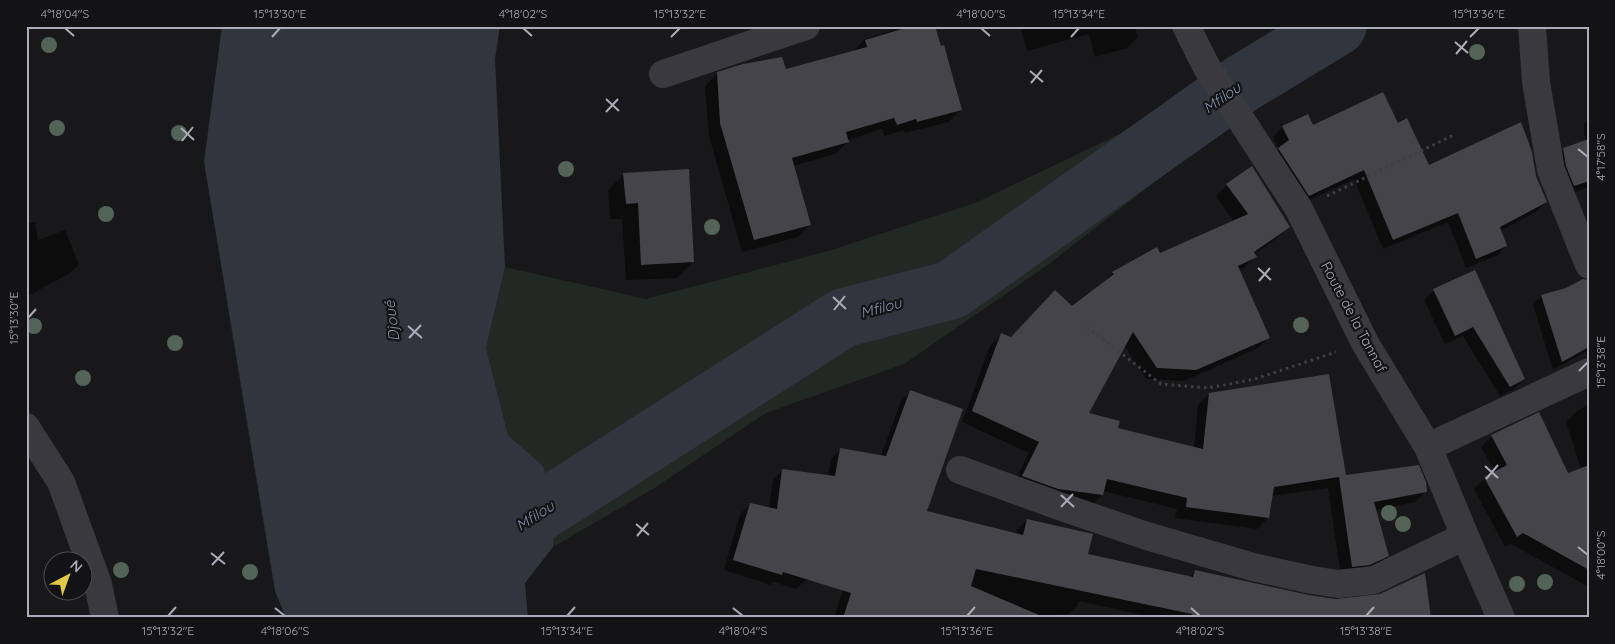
<svg xmlns="http://www.w3.org/2000/svg" width="1615" height="644" viewBox="0 0 1615 644" font-family="Quicksand,sans-serif">
  <style>
    .green { fill: #222924 }
    .water { fill: #31363e }
    .shadow { fill: #0007 }
    .lines { fill: none; stroke-linecap: round; stroke-linejoin: round }
    .river { stroke: #31363e; stroke-width: 59 }
    .building { fill: #454449 }
    .path { stroke: #3f3f45; stroke-width: 3; stroke-dasharray: 2.5 4; stroke-linecap: butt }
    .minor { stroke: #39393e; stroke-width: 28 }
    .tree { fill: #536358 }
    .ticks { fill: none; stroke: #abacb8; stroke-width: 2 }
    .labels { text-anchor: middle; stroke-width: 4.5; stroke-linejoin: round; paint-order: stroke }
    .street-label { font-size: 14px; fill: #abacb8; stroke: #131214 }
    .water-label { font-size: 15px; font-style: italic; fill: #8594af; stroke: #131214 }
    .neatline { fill: none; stroke: #abacb8; stroke-width: 2 }
    .ticks-label { font-size: 12px; text-anchor: middle; fill: #abacb8 }
  </style>
  <rect width="100%" height="100%" fill="#181719"/>
  <path class="green" d="M1199,94L1219,132L1049,264L904,364L766,413L656,487L553,547L555,501L543,466L508,435L486,348L505,267L646,299L825,252L975,203L1164,113Z"/>
  <path class="water" d="M222,26H500L495,59L505,267L486,348L508,435L543,466L555,501L553,547L525,583L528,618H286L275,591L204,162Z"/>
  <path class="shadow" d="M907,26H934L961,109L949,122L905,133L904,130L884,136L882,129L847,140L848,142L835,154L793,166L810,224L798,237L742,252L709,136L705,86L718,73L785,71L852,52L865,39Z
    M1020,26H1135L1138,37L1127,48L1095,57L1089,34L1027,51Z
    M1307,115L1313,127L1397,124L1429,166L1535,176L1546,202L1536,212L1500,231L1506,246L1496,256L1466,268L1448,222L1383,249L1354,179L1299,205L1269,159L1279,149L1273,137L1282,127Z
    M1589,119V187L1563,196L1552,160L1564,149L1586,141L1584,134V124Z
    M624,174L693,262L677,278L626,280L622,219H610L608,190Z
    M1227,185L1289,226L1278,237L1254,255L1255,257L1244,268L1239,270L1269,337L1258,348L1184,381L1146,379L1124,345L1087,414L1117,429L1194,448L1198,405L1209,394L1345,477L1426,491L1415,502L1375,510L1387,555L1376,566L1341,577L1328,488L1271,496L1268,518L1257,529L1175,518L1177,509L1103,491L1102,495L1091,506L1012,487L1029,453L962,422L990,346L1001,335L1011,338L1072,307L1102,284L1113,273L1159,255L1234,222L1216,196Z
    M35,222L38,240L65,230L79,265L70,273L26,297V224Z
    M1474,272L1524,379L1514,389L1500,396L1463,336L1445,344L1424,300L1434,290Z
    M1589,293V350L1553,370L1533,305L1541,296Z
    M911,391L925,512L1016,534L1017,530L1027,520L1087,555L1189,577L1195,571L1308,596L1430,618H1156L1078,601L1077,606L1067,616L1058,614L1056,618H834L862,530L796,589L774,582L771,585L724,570L740,514L750,505L769,509L773,480L783,470L828,476L831,459L841,449L881,456L901,401Z
    M1589,404V587L1511,544L1505,547L1474,489L1485,478L1495,473L1481,447L1492,436L1539,414L1567,474L1581,469L1566,422L1577,411Z"/>
  <g class="lines">
    <path class="river" d="M486,546L843,318L951,290L1243,83L1337,26"/>
  </g>
  <path class="building" d="M912,26H935L941,46L944,45L962,110L917,122L916,119L897,125L894,118L846,132L849,142L792,158L811,225L754,240L720,123L717,72L743,64L782,57L786,69L867,47L865,40Z
    M1383,92L1398,123L1407,118L1429,165L1521,122L1532,152L1536,176L1547,202L1500,227L1507,246L1476,259L1458,213L1393,240L1364,170L1309,196L1278,148L1289,140L1282,126L1308,114L1313,125Z
    M1589,139V181L1574,186L1566,166L1563,148Z
    M1252,166L1290,227L1254,252L1257,257L1238,266L1270,338L1196,370L1157,368L1133,332L1089,413L1120,421L1118,428L1203,449L1209,393L1329,374L1346,475L1419,465L1426,482L1427,492L1374,502L1389,556L1370,565L1352,567L1339,477L1274,487L1269,518L1186,507L1187,498L1107,479L1103,495L1058,489L1022,476L1039,442L972,411L1001,333L1011,337L1055,290L1072,306L1114,274L1112,272L1157,247L1160,253L1248,214L1226,184Z
    M689,169L694,262L641,265L638,203L626,204L623,173Z
    M1475,270L1525,379L1510,387L1473,327L1455,336L1433,289Z
    M1583,279L1589,280V347L1562,362L1541,295L1566,288Z
    M910,390L963,409L927,511L1023,535L1027,519L1093,534L1088,554L1193,577L1195,570L1309,595L1336,599L1380,594L1425,573L1431,618H1192V614L976,569L971,586L1046,618H843L851,593L783,572L782,575L733,560L750,503L777,509L782,469L835,476L840,448L886,456Z
    M1539,412L1568,473L1589,465V570L1523,533L1517,537L1484,477L1507,465L1491,435Z"/>
  <g class="lines">
    <path class="path" d="M1327,196L1456,134
      M1087,327L1161,384L1208,388L1255,379L1336,352"/>
    <path class="minor" d="M1186,26L1206,66L1299,209L1365,343L1428,447L1465,536L1501,618
      M1532,26L1536,82L1551,170L1589,265
      M663,74L806,26
      M26,427L61,482L98,584L105,618
      M1428,447L1589,372
      M960,470L1059,506L1147,536L1253,567L1312,580L1338,584L1374,580L1465,536"/>
  </g>
  <g class="tree">
    <circle cx="49" cy="45" r="8"/>
    <circle cx="1477" cy="52" r="8"/>
    <circle cx="57" cy="128" r="8"/>
    <circle cx="179" cy="133" r="8"/>
    <circle cx="566" cy="169" r="8"/>
    <circle cx="106" cy="214" r="8"/>
    <circle cx="712" cy="227" r="8"/>
    <circle cx="1301" cy="325" r="8"/>
    <circle cx="34" cy="326" r="8"/>
    <circle cx="175" cy="343" r="8"/>
    <circle cx="83" cy="378" r="8"/>
    <circle cx="1389" cy="513" r="8"/>
    <circle cx="1403" cy="524" r="8"/>
    <circle cx="121" cy="570" r="8"/>
    <circle cx="250" cy="572" r="8"/>
    <circle cx="1545" cy="582" r="8"/>
    <circle cx="1517" cy="584" r="8"/>
  </g>
  <path class="ticks" d="M65,28L74,36M523,28L532,36M981,28L990,36M272,37L280,28M671,37L680,28M1071,37L1079,28M1470,37L1479,28M1455,42L1468,53M1456,54L1467,41M1030,71L1043,82M1031,83L1042,70M606,99L619,111M606,112L618,99M181,128L194,140M182,141L193,127M1578,149L1588,157M1258,268L1271,280M1259,281L1270,268M833,297L846,309M834,310L845,296M28,318L36,309M408,326L422,338M409,338L421,325M1579,371L1588,362M1485,466L1498,478M1486,479L1498,465M1061,495L1074,507M1061,507L1073,494M636,524L649,535M637,536L648,523M1578,547L1588,555M211,553L225,564M212,565L224,552M275,608L285,616M733,608L743,616M1191,608L1200,616M168,616L176,607M567,616L575,607M967,616L975,607M1366,616L1374,607"/>
  <g class="labels">
    <g class="street-label">
      <text transform="translate(1354 317) rotate(62)" y="5">Route de la Tannaf</text>
    </g>
    <g class="water-label">
      <text transform="translate(1222 98) rotate(-35)" y="5">Mfilou</text>
      <text transform="translate(881 308) rotate(-15)" y="5">Mfilou</text>
      <text transform="translate(392 321) rotate(-97)" y="5">Djoué</text>
      <text transform="translate(535 516) rotate(-33)" y="5">Mfilou</text>
    </g>
  </g>
  <rect width="1615" height="644" fill="none" stroke="#131214" stroke-width="55"/>
  <g transform="translate(68 576) rotate(41)"><circle r="24" fill="#131214" stroke="#505056"/>
  <path d="M0-4L9 19L0 12L-9 19Z" fill="#e0c948"/>
  <text y="-8" font-size="14" font-weight="bold" text-anchor="middle" fill="#abacb8">N</text>
  </g>
  <rect x="28" y="28" width="1560" height="588" class="neatline"/>
  <g class="ticks-label">
    <text x="65" y="18">4°18'04"S</text>
    <text x="280" y="18">15°13'30"E</text>
    <text x="523" y="18">4°18'02"S</text>
    <text x="680" y="18">15°13'32"E</text>
    <text x="981" y="18">4°18'00"S</text>
    <text x="1079" y="18">15°13'34"E</text>
    <text x="1479" y="18">15°13'36"E</text>
    <text transform="translate(1601 157) rotate(-90)" y="4">4°17'58"S</text>
    <text transform="translate(14 318) rotate(-90)" y="4">15°13'30"E</text>
    <text transform="translate(1601 362) rotate(-90)" y="4">15°13'38"E</text>
    <text transform="translate(1601 555) rotate(-90)" y="4">4°18'00"S</text>
    <text x="168" y="635">15°13'32"E</text>
    <text x="285" y="635">4°18'06"S</text>
    <text x="567" y="635">15°13'34"E</text>
    <text x="743" y="635">4°18'04"S</text>
    <text x="967" y="635">15°13'36"E</text>
    <text x="1200" y="635">4°18'02"S</text>
    <text x="1366" y="635">15°13'38"E</text>
  </g>
</svg>
